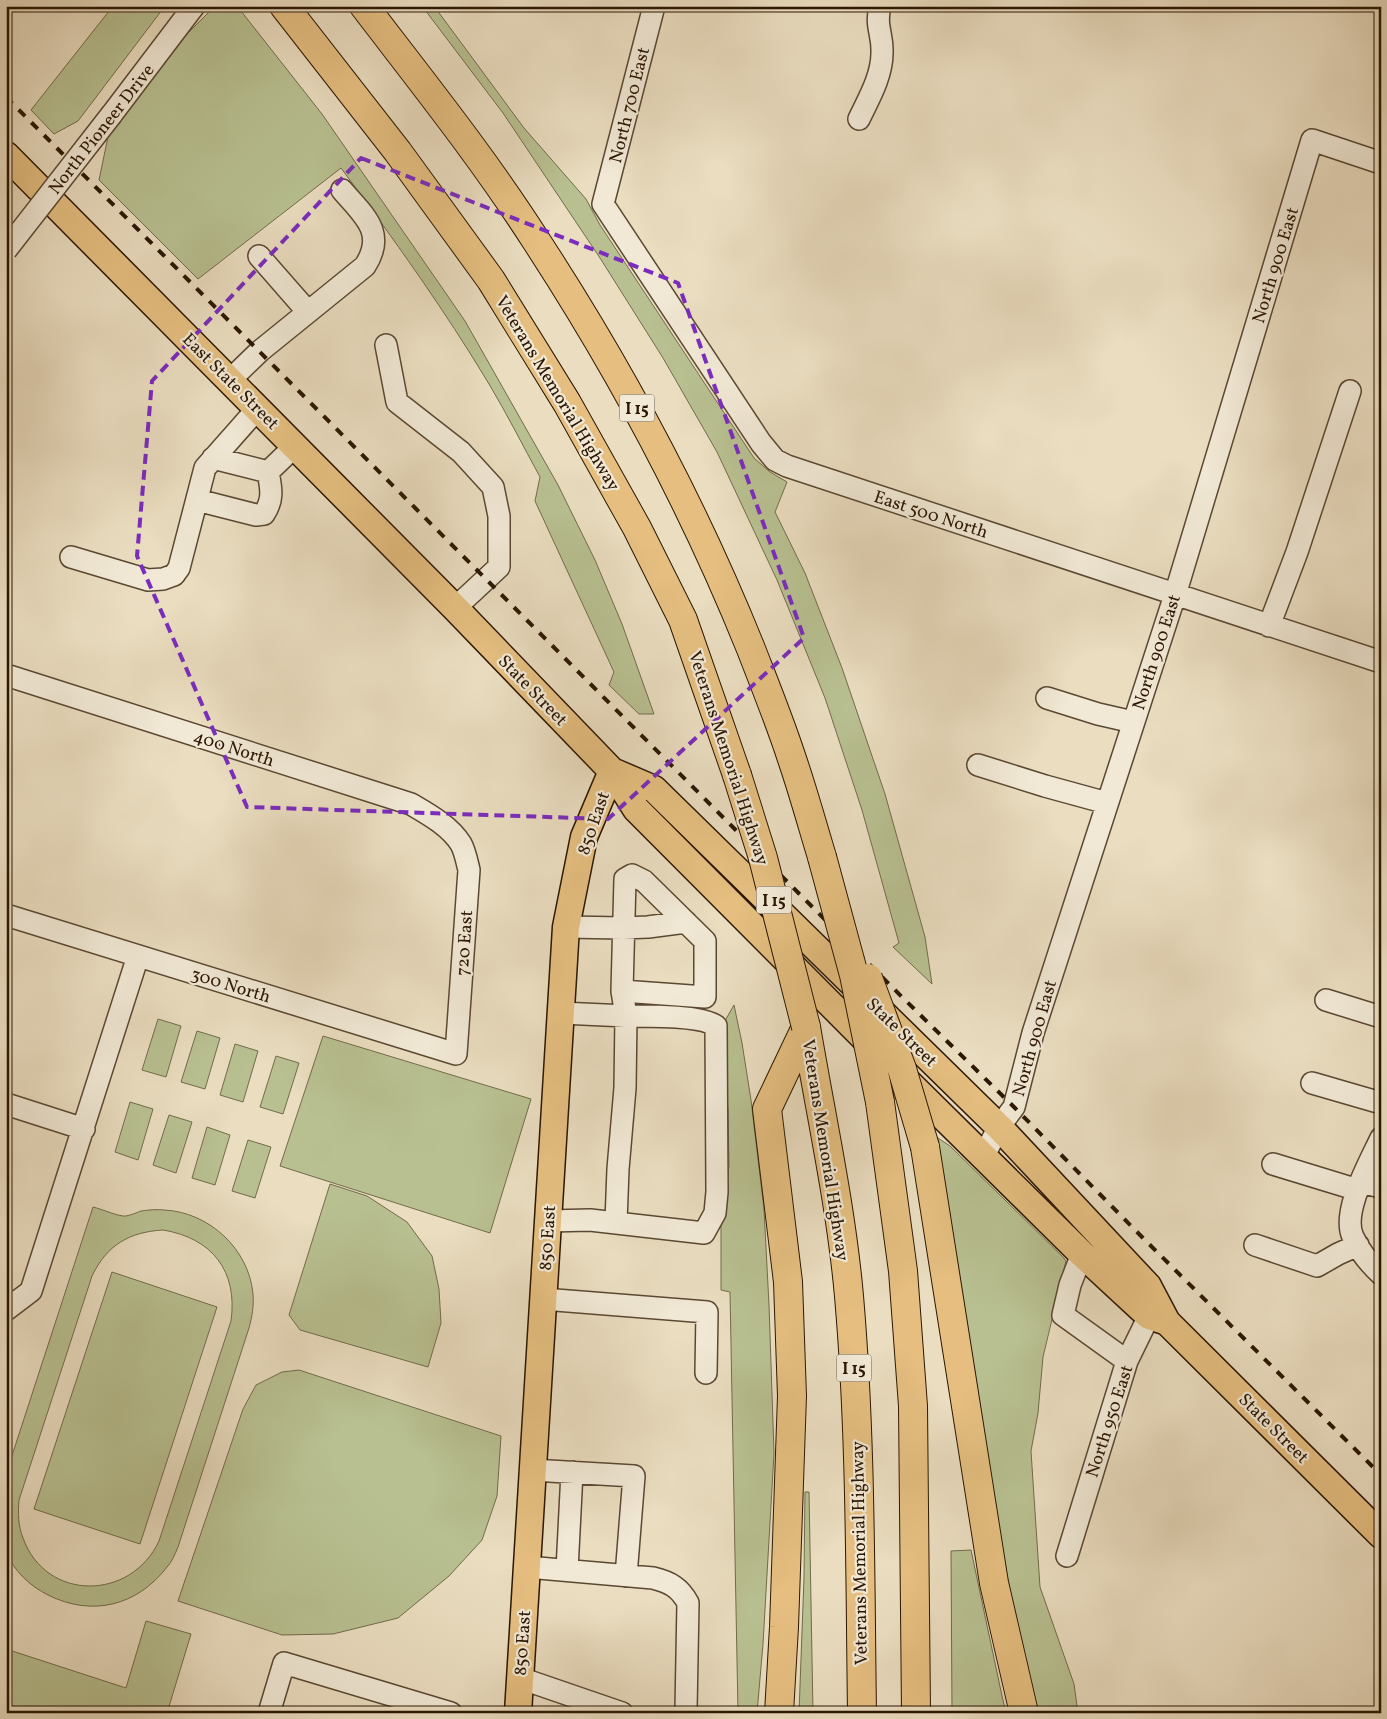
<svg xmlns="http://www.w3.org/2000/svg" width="1387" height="1719" viewBox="0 0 1387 1719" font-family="Vollkorn,serif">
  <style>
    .green { fill: #b8c091; stroke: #726b4a; fill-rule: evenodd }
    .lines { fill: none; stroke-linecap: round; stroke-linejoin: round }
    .minor-casing { stroke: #5b4832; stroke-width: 24 }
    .major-casing { stroke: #2b1602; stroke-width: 29 }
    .highway-casing { stroke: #2b1602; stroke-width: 30 }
    .minor { stroke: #f1e9d6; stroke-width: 21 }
    .major { stroke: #e5be80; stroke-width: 26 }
    .highway { stroke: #e5be80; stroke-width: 28 }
    .rail { stroke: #2b1602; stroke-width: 4; stroke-dasharray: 9 9; stroke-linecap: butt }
    .minor-bridge-casing { stroke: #5b4832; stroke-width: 24; stroke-linecap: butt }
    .highway-bridge-casing { stroke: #2b1602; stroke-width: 30; stroke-linecap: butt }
    .minor-bridge { stroke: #f1e9d6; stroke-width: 21 }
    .highway-bridge { stroke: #e5be80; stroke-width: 28 }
    .marked { fill: none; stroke: #7b2cbf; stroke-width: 4; stroke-dasharray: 10 6; stroke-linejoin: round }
    .labels { text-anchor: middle; stroke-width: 4.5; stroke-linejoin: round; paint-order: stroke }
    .shield { fill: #f1e9d6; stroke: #665542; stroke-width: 1 }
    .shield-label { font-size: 16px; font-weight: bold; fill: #2b1602 }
    .street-label { font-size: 18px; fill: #2b1602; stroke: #f1e9d6 }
  </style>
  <rect width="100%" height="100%" fill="#eaddc0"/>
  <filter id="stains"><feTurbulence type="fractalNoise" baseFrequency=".004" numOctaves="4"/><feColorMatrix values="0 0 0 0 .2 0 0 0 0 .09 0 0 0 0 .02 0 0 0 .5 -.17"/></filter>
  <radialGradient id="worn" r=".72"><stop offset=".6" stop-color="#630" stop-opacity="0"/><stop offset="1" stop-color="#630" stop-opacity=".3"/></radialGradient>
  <path class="green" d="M113,6H165L78,121L54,134L31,110Z
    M215,6H237L322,114L465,321L558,485L595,560L622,624L654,714H639L609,685L614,672L535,501L540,477C523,446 507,414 489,384C444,309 393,238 341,168L198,279L99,180L109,132L183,38Z
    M422,6H434L524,128L586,199L600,225L754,458L770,472L787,482L775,512L805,573L842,668L885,794L925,937L932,984L893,947L899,943L862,810L825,698L777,580L717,452L663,358L600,258L503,113Z
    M734,1005L742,1043L751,1100L764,1209L769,1305L774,1453L763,1644L757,1713H738L730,1292L721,1290V1189L729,1167L728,1108L721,1092L722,1026Z
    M158,1019L181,1026L166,1077L142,1070Z
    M197,1031L220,1038L205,1089L181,1082Z
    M323,1036L531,1099L490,1233L280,1166Z
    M235,1044L258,1051L243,1102L220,1095Z
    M276,1056L299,1063L283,1114L260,1107Z
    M130,1102L153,1109L138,1160L115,1152Z
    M169,1115L192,1122L176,1173L153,1165Z
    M207,1127L230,1135L215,1185L192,1178Z
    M932,1134L950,1146L1063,1257L1066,1261L1043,1357L1038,1413L1031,1451L1040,1587L1074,1684L1078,1713H1037L1026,1669L981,1445Z
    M248,1140L271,1147L255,1198L232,1191Z
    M330,1184L367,1196L407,1222L432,1256L439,1289L441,1323L428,1367L300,1330L289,1315Z
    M93,1207C102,1209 119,1217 126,1216C131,1215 136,1213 141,1211C148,1210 157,1209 164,1210C209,1212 249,1249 253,1294C254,1306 252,1317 249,1328L178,1547C175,1554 172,1562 167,1567C137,1606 92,1617 48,1595C30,1586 14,1571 6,1552V1474ZM163,1230C212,1238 238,1271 231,1321L159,1541C131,1601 46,1602 23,1538C18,1526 18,1513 19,1500L92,1276C107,1245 129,1232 163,1230Z
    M112,1272L217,1307L140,1544L34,1509Z
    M299,1370L501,1436L497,1496L482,1540L449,1576L398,1618L333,1634L282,1635L178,1601L243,1409L256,1385L282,1372Z
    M805,1492H809L813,1713H799L804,1578Z
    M971,1550L1002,1696L1006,1713H952L951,1551Z
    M146,1621L191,1634L167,1713H6V1649L126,1688Z"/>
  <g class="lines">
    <defs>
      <path id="minor" d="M654,6L603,204L761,443L775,460L787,466L1381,662
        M112,114L194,6
        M859,119C869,98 882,76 882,53C883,34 875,27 880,6
        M259,256L308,312
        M386,345L397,402L461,452L493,487L499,516V567L455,608
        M230,380L260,351L365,266C387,232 363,215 342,190
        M213,458L268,472L295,446
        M197,500L256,515L264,514C274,499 271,488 268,472
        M71,557L148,580L163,579L174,575L179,568L205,468L258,408
        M1269,626L1297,552L1350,391
        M6,675L411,804C428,814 450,826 461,844C465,851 467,862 469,870L456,1054L6,915
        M1047,698L1098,714L1133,722
        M978,765L1045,786L1107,803
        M566,927L623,928L648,927L686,922
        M1326,1000L1381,1017
        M561,1013L626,1016L625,1088L618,1169L616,1222
        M1312,1083L1381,1103
        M6,1104L84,1129
        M1381,1138C1370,1162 1341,1212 1353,1237C1359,1250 1370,1264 1381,1274
        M983,1157L999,1127L1014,1107L1033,1033L1175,595L1312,140L1381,163
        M1273,1164L1358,1190
        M1361,1182L1381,1187
        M548,1221L590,1220L704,1233L715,1213L717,1192L716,1026C702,1015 646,1016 626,1016L622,991L625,879L632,875L644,881L705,941V997L622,991
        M1255,1245L1317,1266L1338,1254L1358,1245
        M1082,1254L1070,1285L1063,1315L1127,1361
        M543,1299L707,1312L706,1373
        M6,1310L31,1291L138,956
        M532,1470L634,1476L626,1576
        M1067,1556L1127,1361L1149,1316V1301
        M527,1567L653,1578C670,1582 680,1588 688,1603L686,1709
        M567,1570L572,1472
        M520,1678L622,1713
        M269,1713L284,1663L451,1713"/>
      <path id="major" d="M6,155L455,608L612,771L636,809L910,1084L1082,1254L1149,1316L1167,1322
        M612,771L654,789L1001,1129L1148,1286L1167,1322L1381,1535
        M518,1713L566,927L584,837L612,771"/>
      <path id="highway" d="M284,6L398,152L491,280L567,403L637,528L683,620L737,775
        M364,6C423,83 483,158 535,239C620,369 693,505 751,649C765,685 780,722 792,759C803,791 812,824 822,857
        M806,1027C821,1116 841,1206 849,1296C861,1435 860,1574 862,1713
        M880,1102L903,1271L913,1406L916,1713
        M925,1147L994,1583L1024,1713
        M779,1713L784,1627L792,1396L788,1282L767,1109L806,1027"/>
    </defs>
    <use href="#minor" class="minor-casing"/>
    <use href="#major" class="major-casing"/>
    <use href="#highway" class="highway-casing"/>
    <use href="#minor" class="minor"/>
    <use href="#major" class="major"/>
    <use href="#highway" class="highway"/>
    <path class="rail" d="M6,97L903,998L1014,1107L1143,1238L1381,1475"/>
    <defs>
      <path id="minor-bridge" d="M6,250L112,114"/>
      <path id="highway-bridge" d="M737,775L763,858L806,1027
        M822,857L854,975L880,1102
        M868,978L902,1069L925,1147"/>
    </defs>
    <use href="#minor-bridge" class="minor-bridge-casing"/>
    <use href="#highway-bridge" class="highway-bridge-casing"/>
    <use href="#minor-bridge" class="minor-bridge"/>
    <use href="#highway-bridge" class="highway-bridge"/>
  </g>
  <path class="marked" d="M361,158L678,283L804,638L608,819L247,807L137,556L152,381Z"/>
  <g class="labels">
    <g class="shield">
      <rect x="619.5" y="394.5" width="35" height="27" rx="4"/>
      <rect x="756.5" y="886.5" width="35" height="27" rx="4"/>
      <rect x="836.5" y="1354.5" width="35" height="27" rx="4"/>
    </g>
    <g class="shield-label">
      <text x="637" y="414">I 15</text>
      <text x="774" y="906">I 15</text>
      <text x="854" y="1374">I 15</text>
    </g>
    <g class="street-label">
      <text transform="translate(629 105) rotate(-76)" y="6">North 700 East</text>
      <text transform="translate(101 129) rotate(-52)" y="6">North Pioneer Drive</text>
      <text transform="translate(1275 265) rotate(-73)" y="6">North 900 East</text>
      <text transform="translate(231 381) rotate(45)" y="6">East State Street</text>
      <text transform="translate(558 393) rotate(59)" y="6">Veterans Memorial Highway</text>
      <text transform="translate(931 514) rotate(18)" y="6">East 500 North</text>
      <text transform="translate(1156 652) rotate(-72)" y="6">North 900 East</text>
      <text transform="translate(533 690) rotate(46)" y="6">State Street</text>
      <text transform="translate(234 748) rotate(18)" y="6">400 North</text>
      <text transform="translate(729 758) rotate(72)" y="6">Veterans Memorial Highway</text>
      <text transform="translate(593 823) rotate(-71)" y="6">850 East</text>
      <text transform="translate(464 943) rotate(-86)" y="6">720 East</text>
      <text transform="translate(231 985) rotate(17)" y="6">300 North</text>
      <text transform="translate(902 1032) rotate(44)" y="6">State Street</text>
      <text transform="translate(1034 1038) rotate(-74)" y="6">North 900 East</text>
      <text transform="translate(826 1150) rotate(81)" y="6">Veterans Memorial Highway</text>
      <text transform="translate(547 1238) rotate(-86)" y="6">850 East</text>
      <text transform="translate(1109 1421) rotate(-72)" y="6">North 950 East</text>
      <text transform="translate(1274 1428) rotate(45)" y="6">State Street</text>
      <text transform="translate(859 1553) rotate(-91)" y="6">Veterans Memorial Highway</text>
      <text transform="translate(522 1643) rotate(-86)" y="6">850 East</text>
    </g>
  </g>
  <rect width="1387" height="1719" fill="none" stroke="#eaddc0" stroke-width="25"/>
  <rect x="8" y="8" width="1372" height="1704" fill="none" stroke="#2b1602" stroke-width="2.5"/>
  <rect x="12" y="12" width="1362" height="1694" fill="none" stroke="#2b1602"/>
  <rect width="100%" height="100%" filter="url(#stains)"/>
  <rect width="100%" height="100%" fill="url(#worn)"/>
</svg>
